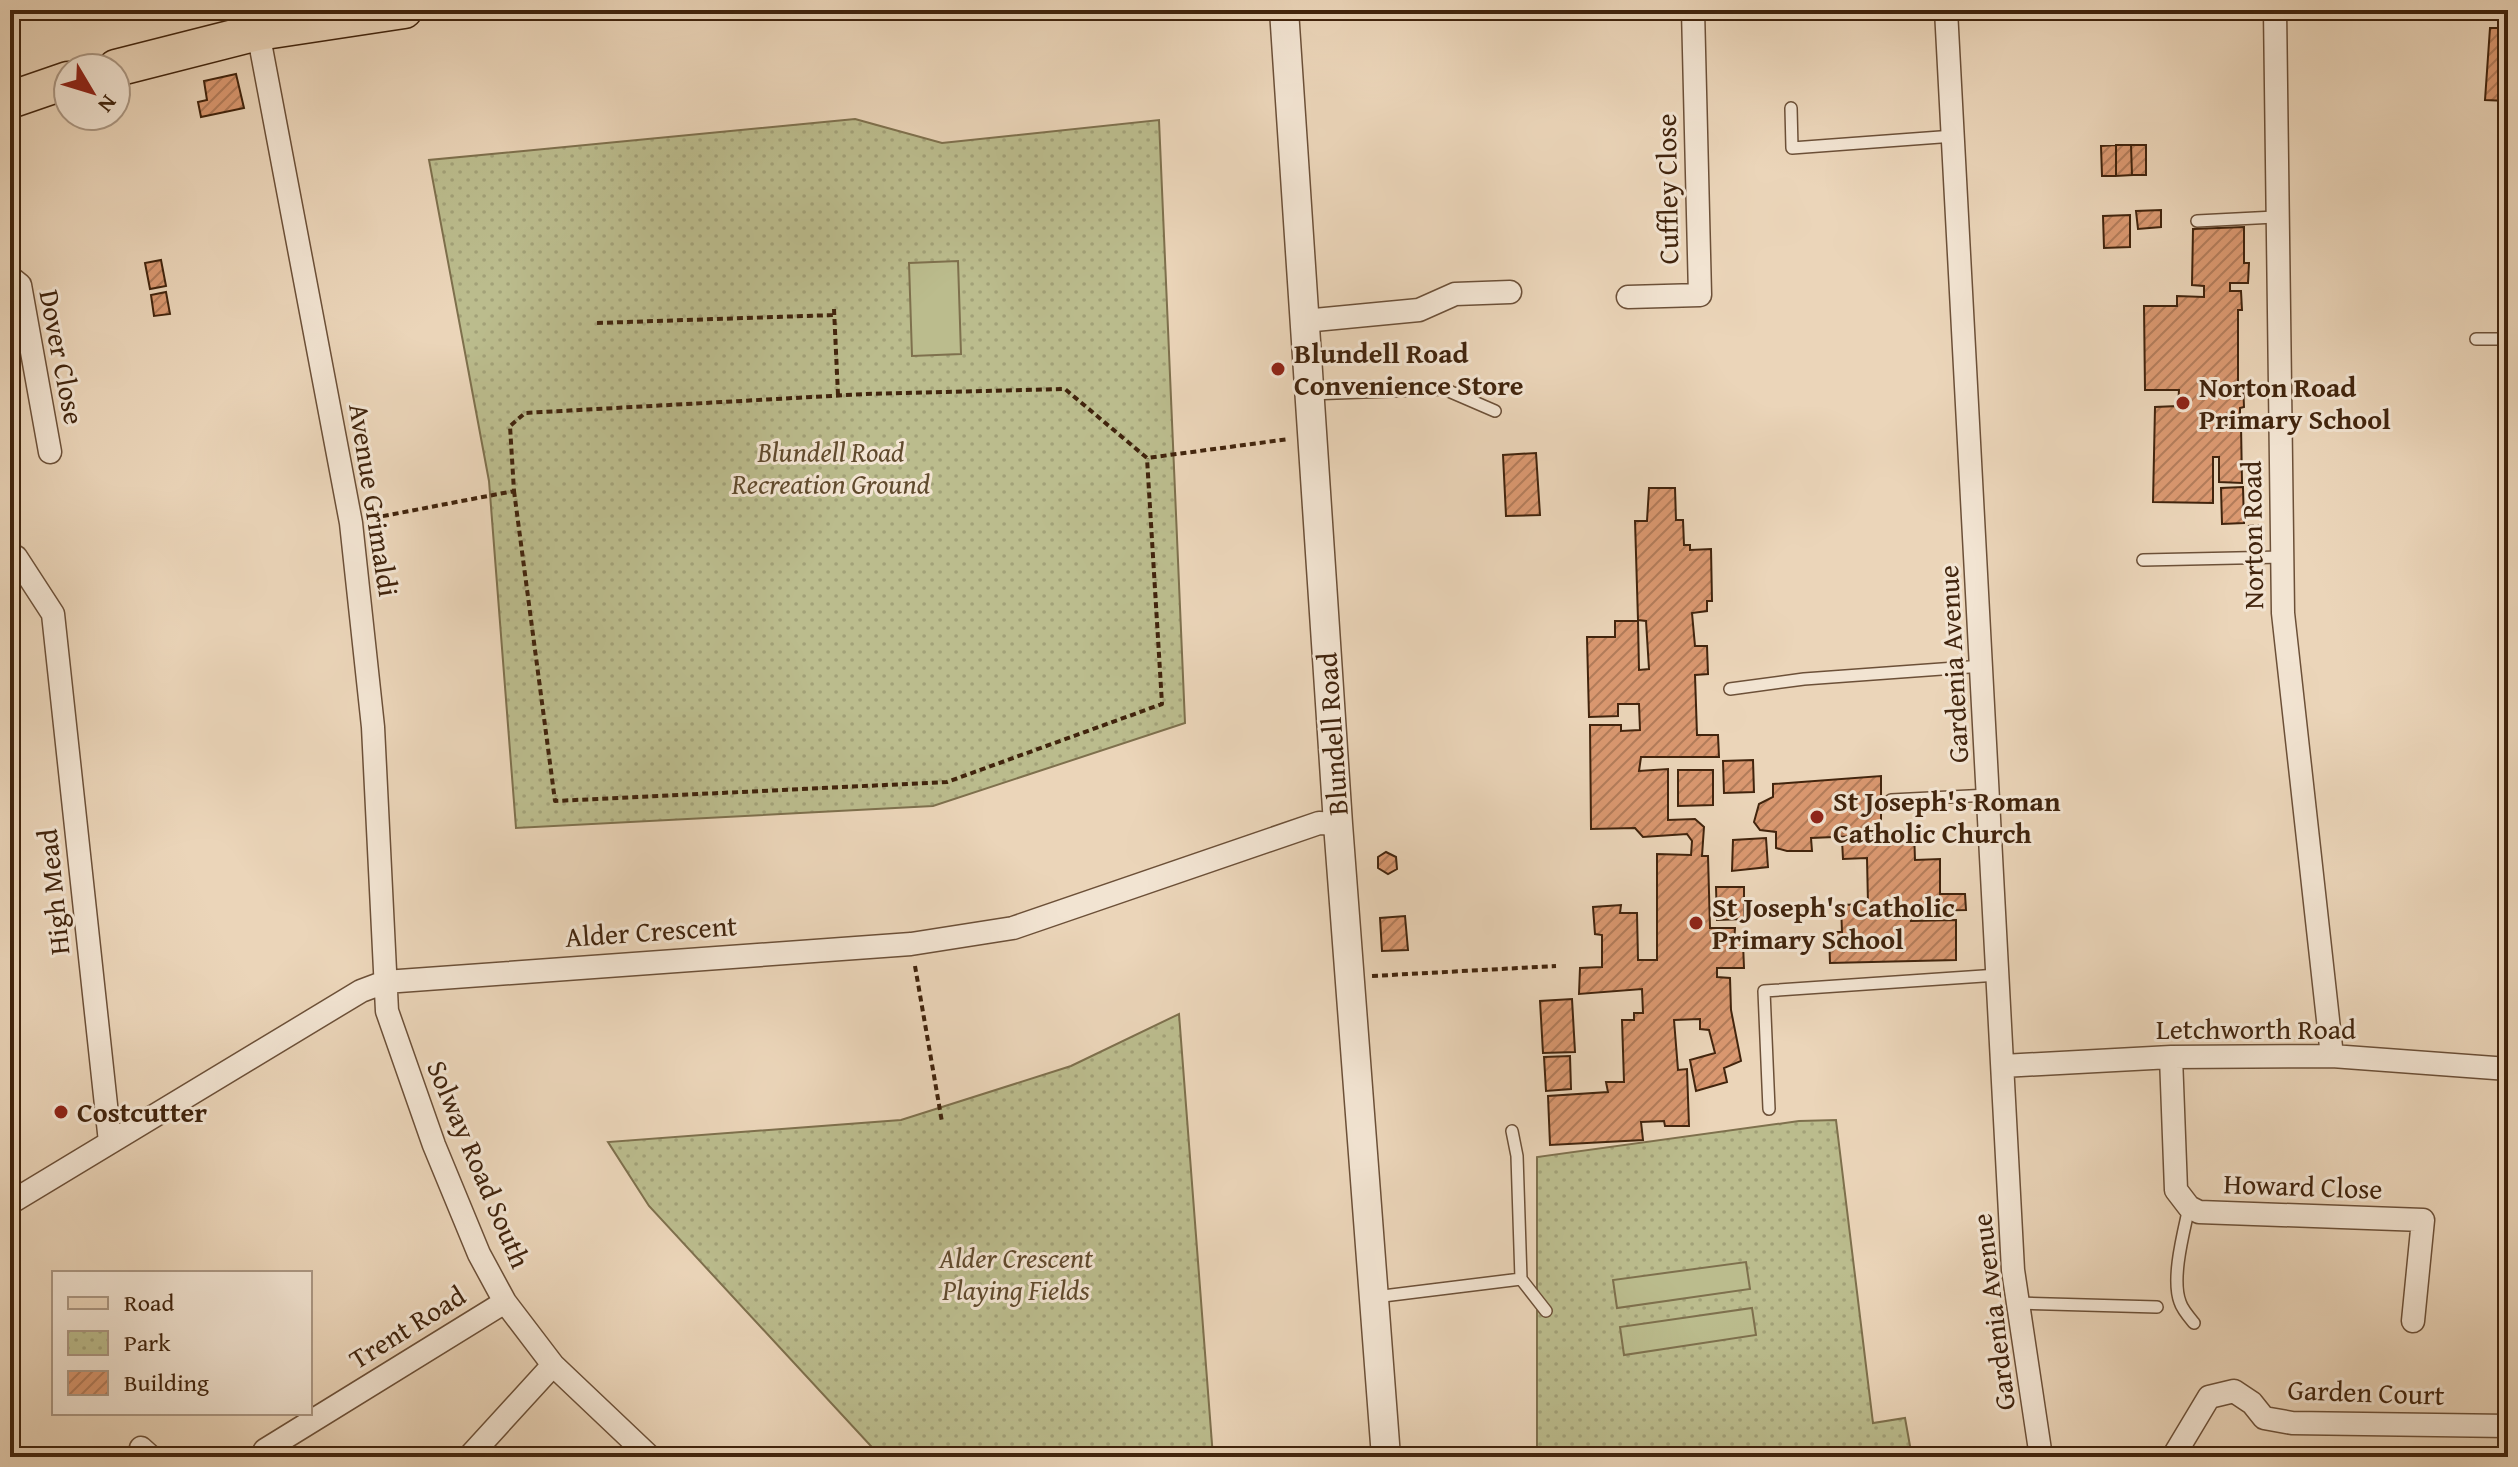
<svg xmlns="http://www.w3.org/2000/svg" width="2518" height="1467" viewBox="0 0 2518 1467" font-family="'Gentium Book Plus',serif">
  <style>
    .park { fill: url(#park-dots); stroke: #7e704d; stroke-width: 2 }
    .pitch { fill: #bbbc8d; stroke: #7e704d; stroke-width: 2 }
    .building { fill: url(#building-hatch); stroke: #41240d; stroke-width: 2 }
    .lines { fill: none; stroke-linecap: round; stroke-linejoin: round }
    .service-casing { stroke: #6c5038; stroke-width: 14 }
    .minor-casing { stroke: #6c5038; stroke-width: 25 }
    .tertiary-casing { stroke: #6c5038; stroke-width: 31 }
    .primary-casing { stroke: #41240d; stroke-width: 39 }
    .path { stroke: #41240d; stroke-width: 4; stroke-dasharray: 6 4; stroke-linecap: butt }
    .service { stroke: #f2e4d2; stroke-width: 11 }
    .minor { stroke: #f2e4d2; stroke-width: 22 }
    .tertiary { stroke: #f2e4d2; stroke-width: 28 }
    .primary { stroke: #ebd5b9; stroke-width: 36 }
    .poi-dot { fill: #8f2418; stroke: #f2e4d2; stroke-width: 3 }
    .labels { text-anchor: middle; stroke-width: 6; stroke-linejoin: round; paint-order: stroke }
    .street-label { font-size: 28px; fill: #41240d; stroke: #f2e4d2 }
    .poi-label { font-size: 28px; font-weight: bold; fill: #41240d; stroke: #f2e4d2; text-anchor: start }
    .park-label { font-size: 28px; font-style: italic; fill: #604a2d; stroke: #f2e4d2 }
  </style>
  <defs>
    <pattern id="park-dots" width="8" height="8" patternUnits="userSpaceOnUse" patternTransform="scale(2)"><rect width="8" height="8" fill="#bbbc8d"/><path d="M2 2h.1M6 6h.1" fill="none" stroke="#a2a178" stroke-width="1.8" stroke-linecap="round"/></pattern>
    <pattern id="building-hatch" width="6" height="6" patternUnits="userSpaceOnUse" patternTransform="scale(2)"><rect width="6" height="6" fill="#da9870"/><path d="M-1 1l2-2M0 6l6-6M5 7l2-2" fill="none" stroke="#b27c5a"/></pattern>
  </defs>
  <rect width="100%" height="100%" fill="#ebd5b9"/>
  <filter id="stains"><feTurbulence type="fractalNoise" baseFrequency=".0025" numOctaves="4"/><feColorMatrix values="0 0 0 0 .2 0 0 0 0 .09 0 0 0 0 .02 0 0 0 .5 -.17"/></filter>
  <radialGradient id="worn" r=".72"><stop offset=".6" stop-color="#630" stop-opacity="0"/><stop offset="1" stop-color="#630" stop-opacity=".3"/></radialGradient>
  <path class="park" d="M855,119L942,143L1159,120L1185,723L933,806L516,828L489,481L429,160Z
    M1179,1014L1213,1457H881L649,1206L608,1142L901,1120L1071,1066Z
    M1836,1120L1873,1423L1905,1418L1912,1457H1537V1157L1799,1121Z"/>
  <path class="pitch" d="M958,261L961,354L912,356L909,263Z
    M1746,1262L1750,1289L1617,1308L1613,1280Z
    M1752,1308L1756,1335L1624,1355L1620,1327Z"/>
  <path class="building" d="M2499,10H2508V101L2485,100L2490,28H2498Z
    M236,74L244,108L201,117L198,102L207,100L204,81Z
    M2116,145H2131L2132,175L2116,176Z
    M2116,145V176H2102L2101,146Z
    M2131,145H2146V175H2132Z
    M2161,210V227L2138,229L2136,211Z
    M2130,215V247L2104,248L2103,216Z
    M2244,227V263H2249L2248,283H2230V291H2241L2242,310H2238V383H2243L2244,407L2240,408V421L2219,422L2218,425H2241L2242,483L2219,482V457H2213V503L2153,502L2155,407L2178,406L2179,390H2145L2144,306H2177V296L2204,297V286L2192,285L2193,229Z
    M161,260L166,286L150,289L145,263Z
    M166,292L170,314L154,316L151,295Z
    M1536,453L1540,515L1506,516L1503,455Z
    M2243,487L2244,523L2222,524L2221,488Z
    M1649,488H1675L1676,520H1683L1684,545H1690V550L1711,549L1712,601H1707V611L1692,613L1695,646H1707L1708,674L1695,675L1697,735H1718L1719,757H1641L1639,771L1668,769V820L1695,819L1704,827L1702,856H1708L1710,928H1735L1734,943H1743L1744,968H1717V977L1730,978L1731,1010L1741,1061L1724,1068L1727,1082L1696,1091L1690,1060L1715,1053L1709,1030L1700,1029V1019L1674,1020L1678,1070L1687,1069L1689,1126H1665L1664,1121L1641,1122L1643,1140L1550,1145L1548,1096L1608,1092L1606,1082H1624L1622,1020H1634V1013H1643L1642,989L1579,994L1580,968L1602,967V935L1595,934L1593,907L1621,905L1620,913H1637L1638,960H1657V854L1691,855L1692,841L1687,834L1643,837L1635,828L1591,829L1590,725H1621V731L1640,730L1639,704H1618V716L1589,717L1587,637H1615V621H1638L1639,670L1649,669L1646,621L1638,620L1635,521H1647Z
    M1753,760L1754,792L1724,793L1723,761Z
    M1678,770H1713V805L1678,806Z
    M1881,776V835L1811,838L1812,851H1787L1776,848V832L1760,830L1754,822L1759,804L1773,797V784Z
    M1914,831L1915,860L1940,859V894H1965L1966,910L1910,911L1911,921L1956,920V960L1830,963L1829,932H1842L1841,905L1868,904L1867,858L1843,859L1842,840L1881,839L1884,832Z
    M1766,838L1768,867L1732,871L1733,840Z
    M1386,852L1396,857L1397,869L1388,874L1378,868V857Z
    M1716,887H1744V919L1717,920Z
    M1405,916L1408,950L1382,951L1380,918Z
    M1572,999L1575,1052L1543,1053L1540,1001Z
    M1570,1056L1571,1089L1546,1091L1544,1057Z"/>
  <g class="lines">
    <defs>
      <path id="service" d="M1791,108L1792,148L1954,136
        M2197,221L2275,217
        M2476,339H2508
        M1310,394L1444,389L1495,411
        M2143,560L2283,557
        M1730,689L1804,679L1983,666
        M1891,800L1989,795
        M1769,1109L1764,991L1998,975
        M2189,1207C2184,1231 2171,1278 2180,1302C2182,1309 2189,1317 2194,1323
        M1521,1279L1546,1311
        M1375,1297L1521,1279L1517,1156L1512,1131
        M2018,1303L2157,1307
        M125,1457L141,1448"/>
      <path id="minor" d="M1946,10L2013,1270L2041,1457
        M2275,10L2283,613L2332,1056
        M258,32L351,523L373,727L387,1011L434,1145L479,1254L505,1302L553,1365L650,1457
        M10,277L20,285L50,452
        M1628,297L1700,295L1693,10
        M1304,321L1419,310L1455,294L1510,292
        M10,554L16,557L53,614L110,1142
        M2171,1057L2176,1190L2189,1207L2199,1212L2423,1220L2413,1321
        M2003,1066L2171,1057L2332,1056L2508,1069
        M10,1203L361,991L385,982L911,944L1013,928L1319,823L1338,824
        M141,1448L151,1457
        M261,1457L265,1450L505,1302
        M469,1457L553,1365
        M2173,1457L2209,1397L2234,1391L2252,1403L2264,1418L2292,1423L2508,1426"/>
      <path id="tertiary" d="M1284,10L1338,824L1386,1457"/>
      <path id="primary" d="M116,68L258,32L404,10
        M10,100L68,80"/>
    </defs>
    <use href="#service" class="service-casing"/>
    <use href="#minor" class="minor-casing"/>
    <use href="#tertiary" class="tertiary-casing"/>
    <use href="#primary" class="primary-casing"/>
    <path class="path" d="M834,309L838,395
      M597,323L835,315
      M514,491L555,801L947,782L1162,704L1147,458
      M373,518L514,491L510,426L525,413L866,394L1065,389L1147,458L1289,439
      M2248,527L2261,526
      M915,966L942,1122
      M1372,976L1556,966"/>
    <use href="#service" class="service"/>
    <use href="#minor" class="minor"/>
    <use href="#tertiary" class="tertiary"/>
    <use href="#primary" class="primary"/>
  </g>
  <g class="poi-dot">
    <circle cx="1278" cy="369" r="8"/>
    <circle cx="2183" cy="403" r="8"/>
    <circle cx="1817" cy="817" r="8"/>
    <circle cx="1696" cy="923" r="8"/>
    <circle cx="61" cy="1112" r="8"/>
  </g>
  <g class="labels">
    <g class="street-label">
      <text transform="translate(1667 189) rotate(-91)" y="10">Cuffley Close</text>
      <text transform="translate(62 357) rotate(79)" y="10">Dover Close</text>
      <text transform="translate(374 500) rotate(81)" y="10">Avenue Grimaldi</text>
      <text transform="translate(2252 535) rotate(-91)" y="10">Norton Road</text>
      <text transform="translate(1953 664) rotate(-93)" y="10">Gardenia Avenue</text>
      <text transform="translate(1332 734) rotate(-94)" y="10">Blundell Road</text>
      <text transform="translate(53 892) rotate(-96)" y="10">High Mead</text>
      <text transform="translate(651 931) rotate(-4)" y="10">Alder Crescent</text>
      <text x="2256" y="1039">Letchworth Road</text>
      <text transform="translate(479 1164) rotate(67)" y="10">Solway Road South</text>
      <text transform="translate(2303 1186) rotate(2)" y="10">Howard Close</text>
      <text transform="translate(1993 1312) rotate(-97)" y="10">Gardenia Avenue</text>
      <text transform="translate(407 1327) rotate(-32)" y="10">Trent Road</text>
      <text transform="translate(2366 1392) rotate(2)" y="10">Garden Court</text>
    </g>
    <g class="poi-label">
      <text x="1294" y="363">Blundell Road<tspan x="1294" dy="32">Convenience Store</tspan></text>
      <text x="2199" y="397">Norton Road<tspan x="2199" dy="32">Primary School</tspan></text>
      <text x="1833" y="811">St Joseph's Roman<tspan x="1833" dy="32">Catholic Church</tspan></text>
      <text x="1712" y="917">St Joseph's Catholic<tspan x="1712" dy="32">Primary School</tspan></text>
      <text x="77" y="1122">Costcutter</text>
    </g>
    <g class="park-label">
      <text x="831" y="462">Blundell Road<tspan x="831" dy="32">Recreation Ground</tspan></text>
      <text x="1016" y="1268">Alder Crescent<tspan x="1016" dy="32">Playing Fields</tspan></text>
    </g>
  </g>
  <rect width="2518" height="1467" fill="none" stroke="#ebd5b9" stroke-width="40"/>
  <rect x="12" y="12" width="2494" height="1443" fill="none" stroke="#41240d" stroke-width="4"/>
  <rect x="20" y="20" width="2478" height="1427" fill="none" stroke="#41240d" stroke-width="2"/>
  <rect x="52" y="1271" width="260" height="144" fill="#f2e4d2" stroke="#ab9783" stroke-width="2"/>
  <rect x="68" y="1297" width="40" height="12" fill="#ebd5b9" stroke="#ab9783" stroke-width="2"/>
  <text x="124" y="1311" font-size="24" fill="#41240d">Road</text>
  <rect x="68" y="1331" width="40" height="24" fill="url(#park-dots)" stroke="#ab9783" stroke-width="2"/>
  <text x="124" y="1351" font-size="24" fill="#41240d">Park</text>
  <rect x="68" y="1371" width="40" height="24" fill="url(#building-hatch)" stroke="#ab9783" stroke-width="2"/>
  <text x="124" y="1391" font-size="24" fill="#41240d">Building</text>
  <g transform="translate(92 92) rotate(128)"><circle r="38" fill="#f2e4d2" stroke="#ab9783" stroke-width="2"/>
  <path d="M0-6L14 30L0 20L-14 30Z" fill="#8f2418"/>
  <text y="-12" font-size="22" font-weight="bold" text-anchor="middle" fill="#41240d">N</text>
  </g>
  <rect width="100%" height="100%" filter="url(#stains)"/>
  <rect width="100%" height="100%" fill="url(#worn)"/>
</svg>
